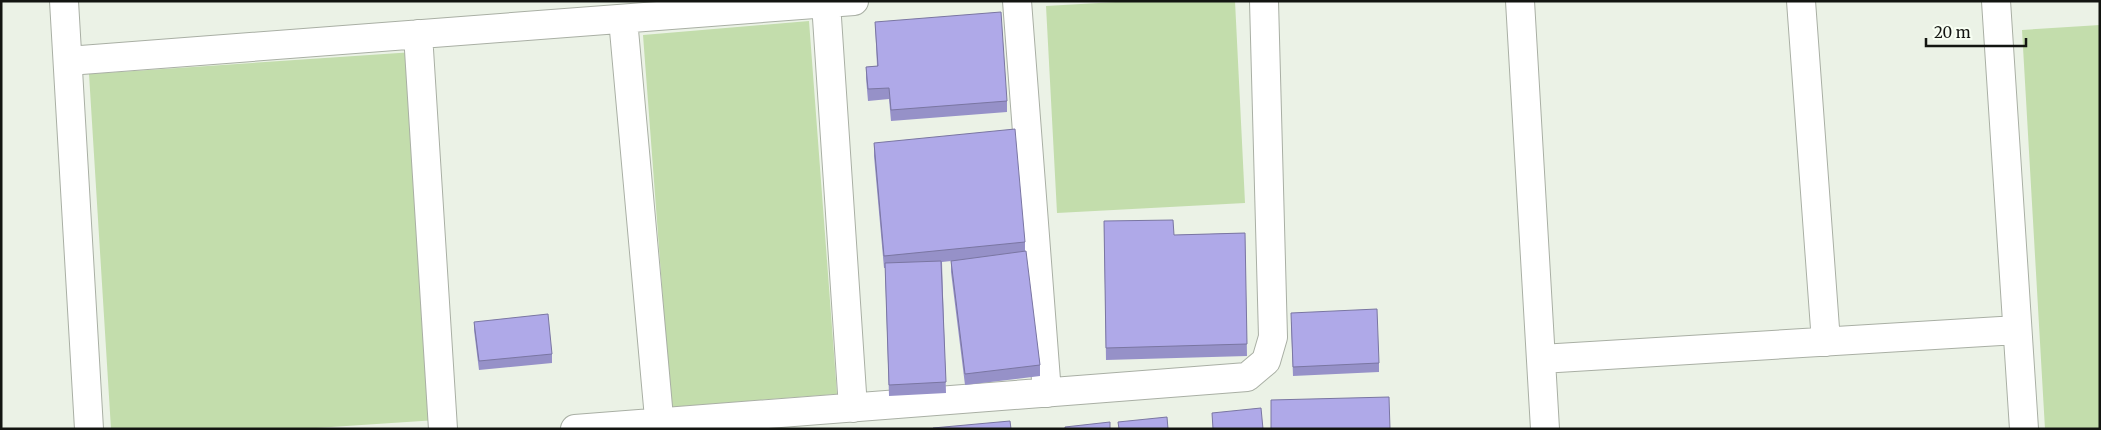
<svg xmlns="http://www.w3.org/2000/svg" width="2101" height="430" viewBox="0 0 2101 430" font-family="Merriweather,serif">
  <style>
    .green { fill: #c3ddac }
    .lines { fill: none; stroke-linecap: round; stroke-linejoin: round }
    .street-casing { stroke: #a9afa4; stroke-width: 30 }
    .street { stroke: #fff; stroke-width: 28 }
    .wall { fill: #9691c8 }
    .building { fill: #afa9e8; stroke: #7a76a2 }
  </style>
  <rect width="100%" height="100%" fill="#ebf2e6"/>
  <path class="green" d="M1133,1H1235L1245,203L1057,213L1046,6Z
    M809,21L837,394L671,407L643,35Z
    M2100,25V429H2045L2022,30Z
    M414,52L437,420L301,429H111L89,74Z"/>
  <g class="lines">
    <defs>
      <path id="street" d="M64,1L89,429
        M1017,1L1047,393
        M1520,1L1545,429
        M1801,1L1826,342
        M1996,1L2024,429
        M826,3L853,408
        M623,19L660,429
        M418,34L443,429
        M68,61L854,1
        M1541,359L2017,330
        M575,429L1247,377L1266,361L1273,337L1264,1"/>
    </defs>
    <use href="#street" class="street-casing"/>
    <use href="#street" class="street"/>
  </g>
  <path class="wall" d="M875,22L1007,101V112L891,121L889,99L868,101L866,78V67L877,66Z
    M874,143L1025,242V251L1040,365V376L965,385L951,272V261L942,262L946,393L889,396L885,268H884L874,156Z
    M1104,221L1174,235L1245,233L1247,356L1106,360Z
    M474,322L552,354V363L479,370L474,330Z
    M1291,322L1379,363V372L1293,376Z"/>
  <path class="building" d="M1001,12L1007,101L891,110L889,88L868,89L866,67L878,66L875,22Z
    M1015,129L1025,242L884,256L874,143Z
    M1173,220L1174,235L1245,233L1247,344L1106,348L1104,221Z
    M1026,251L1040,365L965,374L951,261Z
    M941,261L946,382L889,385L885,263Z
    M1377,309L1379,363L1293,367L1291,313Z
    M548,314L552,354L479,361L474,322Z
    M1389,397L1390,429H1271V400Z
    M1261,408L1263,429H1213L1212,413Z
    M1167,417L1168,429H1119L1118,422Z
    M1010,421L1011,429H933V428Z
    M1110,422V429H1065V427Z"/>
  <rect width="2101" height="430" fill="none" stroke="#131511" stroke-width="5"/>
  <path d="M1926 38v8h100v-8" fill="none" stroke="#131511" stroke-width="2.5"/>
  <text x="1934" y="38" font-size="15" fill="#131511" stroke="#f8fff3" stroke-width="4" paint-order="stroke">20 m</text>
</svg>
